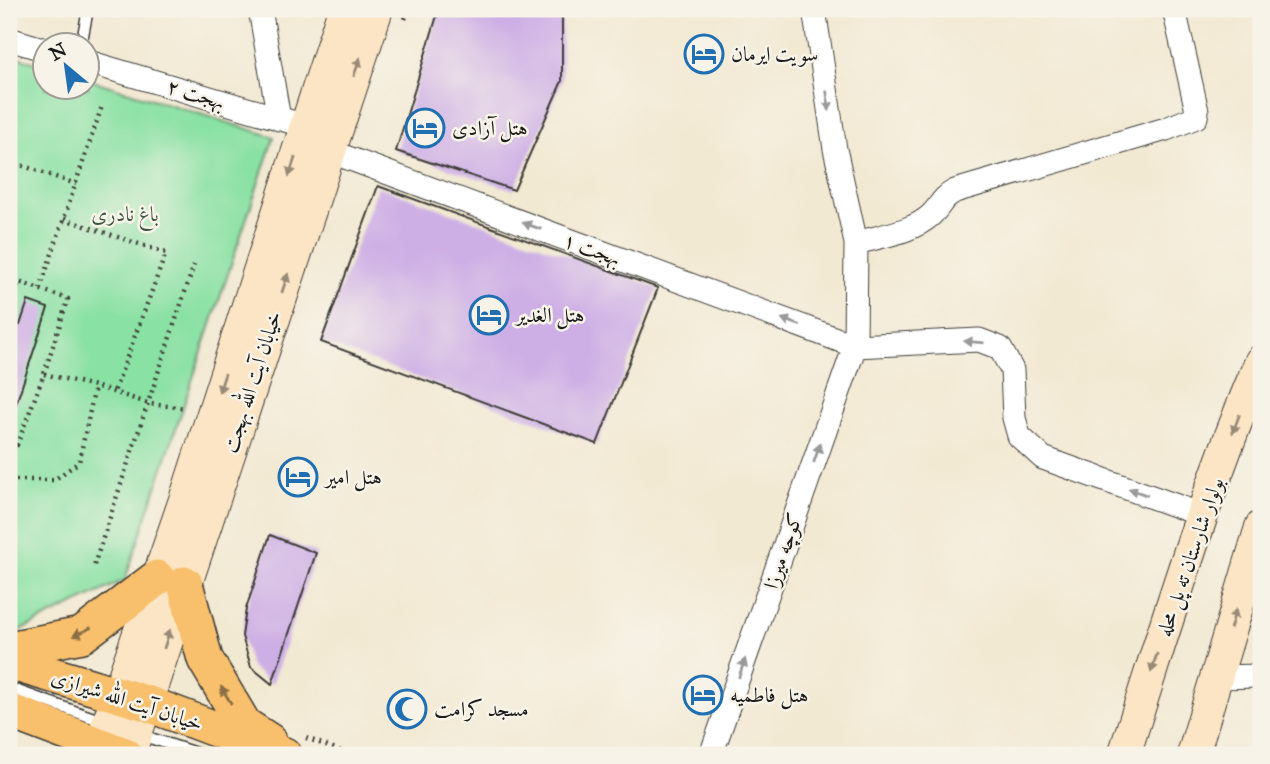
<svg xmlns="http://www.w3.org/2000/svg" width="1270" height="764" viewBox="0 0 1270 764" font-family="'IM FELL Great Primer',Amiri,serif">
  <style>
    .green { fill: #8ae1a4; stroke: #537e60; stroke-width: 2 }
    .building { fill: #cdafe5 }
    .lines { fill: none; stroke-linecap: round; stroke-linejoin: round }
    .lane-casing { stroke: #3c3b37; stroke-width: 13 }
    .street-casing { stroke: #3c3b37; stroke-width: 25 }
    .secondary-casing { stroke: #3c3b37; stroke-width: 34 }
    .primary-casing { stroke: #3c3b37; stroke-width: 38 }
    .path { stroke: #3c3b37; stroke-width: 4.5; stroke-dasharray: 2 5; stroke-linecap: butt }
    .lane { stroke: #fff; stroke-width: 10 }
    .street { stroke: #fff; stroke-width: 23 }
    .secondary { stroke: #fce5c4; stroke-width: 32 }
    .primary { stroke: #f8bf6c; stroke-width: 35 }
    .oneway { fill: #978b78 }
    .oneway2 { fill: #999 }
    .oneway3 { fill: #8a6e44 }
    .labels { text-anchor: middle; stroke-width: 5; stroke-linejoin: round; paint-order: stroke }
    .poi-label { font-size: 21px; fill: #1c1c1c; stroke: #f7f3e8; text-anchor: start }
    .street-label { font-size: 21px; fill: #1c1c1c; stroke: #f7f3e8 }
    .park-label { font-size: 21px; fill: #3d5745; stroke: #f7f3e8 }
  </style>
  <rect width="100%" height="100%" fill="#f7f3e8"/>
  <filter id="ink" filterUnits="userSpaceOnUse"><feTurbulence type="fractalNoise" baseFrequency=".0143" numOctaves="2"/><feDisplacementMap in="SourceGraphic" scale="14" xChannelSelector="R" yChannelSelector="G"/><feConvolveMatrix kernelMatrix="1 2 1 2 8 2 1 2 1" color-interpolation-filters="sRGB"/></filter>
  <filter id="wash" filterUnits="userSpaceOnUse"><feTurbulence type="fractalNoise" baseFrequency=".00686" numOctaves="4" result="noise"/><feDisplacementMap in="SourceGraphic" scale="28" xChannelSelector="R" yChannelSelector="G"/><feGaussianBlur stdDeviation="1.57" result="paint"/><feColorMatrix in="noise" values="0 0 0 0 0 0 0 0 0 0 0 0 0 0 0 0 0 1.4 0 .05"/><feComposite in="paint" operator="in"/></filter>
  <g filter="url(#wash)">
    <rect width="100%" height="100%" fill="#f2e9d3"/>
    <path class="green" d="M9,54L45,66L46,88H88V79L274,137L125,580L19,631L9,627Z"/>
    <g id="blocks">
      <path class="building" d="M439,9H562V81L514,190L396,151Z
        M378,186L658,288L597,444L321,342Z
        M28,301L48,308L12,416L9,415V321L20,325Z
        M270,535L316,553L272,684L251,667L242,636L246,609Z"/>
    </g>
  </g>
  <g filter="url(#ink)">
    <use href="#blocks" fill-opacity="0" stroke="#3c3b37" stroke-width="2"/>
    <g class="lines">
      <defs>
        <path id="lane" d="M81,46L88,9
          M9,688L105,722
          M138,734L202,755"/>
        <path id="street" d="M260,9L279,119
          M9,39L46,50
          M88,62L305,126
          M329,151L855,346L979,340L1000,348L1012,370L1014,418L1019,436L1043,458L1202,515
          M856,243C880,236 913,232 931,215C942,205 940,199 955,191L1166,129L1196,117L1197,111L1174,9
          M1215,677L1261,676
          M711,755L855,346L856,243L835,149L814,9"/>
        <path id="secondary" d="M97,755L187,494L344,9
          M129,755L377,9
          M1124,755C1167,623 1206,489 1261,361
          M1193,755L1261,527"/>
        <path id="primary" d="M185,584L205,659L244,725L269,741
          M9,649L82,635L157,578
          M9,662L146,703L284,755
          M9,711L125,755"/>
      </defs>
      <use href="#lane" class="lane-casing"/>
      <use href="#street" class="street-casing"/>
      <use href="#secondary" class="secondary-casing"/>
      <use href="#primary" class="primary-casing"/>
      <path class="path" d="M405,19L409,9
        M9,161L76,184
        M64,219L166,253L114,392
        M40,289L102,106
        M9,306L19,282L68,299L44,374L17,445L9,442
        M44,374L95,386L150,404L186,408
        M9,480H54L79,462L95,387
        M94,565L194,265
        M306,738L352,755"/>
      <use href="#lane" class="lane"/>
      <use href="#street" class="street"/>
      <use href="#secondary" class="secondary"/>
      <use href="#primary" class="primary"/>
    </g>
    <defs><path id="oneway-solid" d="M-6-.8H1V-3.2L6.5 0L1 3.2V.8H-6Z" transform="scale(1.75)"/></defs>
    <g class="oneway">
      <use href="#oneway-solid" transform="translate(357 67) rotate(-71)"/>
      <use href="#oneway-solid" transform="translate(292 167) rotate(108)"/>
      <use href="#oneway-solid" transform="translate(285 283) rotate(-72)"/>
      <use href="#oneway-solid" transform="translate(222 383) rotate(108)"/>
      <use href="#oneway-solid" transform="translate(1236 424) rotate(110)"/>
      <use href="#oneway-solid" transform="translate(1233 619) rotate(-73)"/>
      <use href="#oneway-solid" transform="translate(167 639) rotate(-72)"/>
      <use href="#oneway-solid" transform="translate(1154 663) rotate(108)"/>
    </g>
    <g class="oneway2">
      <use href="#oneway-solid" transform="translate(828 101) rotate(82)"/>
      <use href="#oneway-solid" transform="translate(532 226) rotate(-160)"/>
      <use href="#oneway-solid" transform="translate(791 322) rotate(-160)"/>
      <use href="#oneway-solid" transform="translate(974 342) rotate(-175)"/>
      <use href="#oneway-solid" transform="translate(817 453) rotate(-71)"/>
      <use href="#oneway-solid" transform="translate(1138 492) rotate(-160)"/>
      <use href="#oneway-solid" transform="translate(742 668) rotate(-71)"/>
    </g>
    <g class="oneway3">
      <use href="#oneway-solid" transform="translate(82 632) rotate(155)"/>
      <use href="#oneway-solid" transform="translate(226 695) rotate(-121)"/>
    </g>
  </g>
  <defs>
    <symbol id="hotel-ring" viewBox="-11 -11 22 22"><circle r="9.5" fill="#f7f3e8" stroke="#1f6fb2" stroke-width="1.5"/><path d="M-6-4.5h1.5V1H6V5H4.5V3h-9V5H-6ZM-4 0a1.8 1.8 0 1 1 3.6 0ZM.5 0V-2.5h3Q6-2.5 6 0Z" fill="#1f6fb2"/></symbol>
    <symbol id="mosque-ring" viewBox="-11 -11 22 22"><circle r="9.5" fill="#f7f3e8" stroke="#1f6fb2" stroke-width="1.5"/><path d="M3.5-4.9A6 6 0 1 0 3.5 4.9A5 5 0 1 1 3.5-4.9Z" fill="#1f6fb2"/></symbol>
  </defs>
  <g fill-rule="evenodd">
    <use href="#hotel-ring" x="682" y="32" width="44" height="44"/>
    <use href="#hotel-ring" x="403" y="106" width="44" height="44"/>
    <use href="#hotel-ring" x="467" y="293" width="44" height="44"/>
    <use href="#hotel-ring" x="276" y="455" width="44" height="44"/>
    <use href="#hotel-ring" x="681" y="673" width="44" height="44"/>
    <use href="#mosque-ring" x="385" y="687" width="44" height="44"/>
  </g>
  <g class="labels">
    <g class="poi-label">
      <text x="731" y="61">سویت ایرمان</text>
      <text x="452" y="135">هتل آزادی</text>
      <text x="516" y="322">هتل الغدیر</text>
      <text x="325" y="484">هتل امیر</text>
      <text x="730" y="702">هتل فاطمیه</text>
      <text x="434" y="716">مسجد کرامت</text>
    </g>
    <g class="street-label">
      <text transform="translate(196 94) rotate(17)" y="7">بهجت ۲</text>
      <text transform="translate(592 249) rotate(20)" y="7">بهجت ۱</text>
      <text transform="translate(252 382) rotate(-72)" y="7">خیابان آیت الله بهجت</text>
      <text transform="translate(783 551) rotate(-71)" y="7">کوچه میرزا</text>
      <text transform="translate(1190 557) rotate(-71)" y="7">بولوار شارستان ته پل محله</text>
      <text transform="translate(127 700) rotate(18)" y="7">خیابان آیت الله شیرازی</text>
    </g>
    <g class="park-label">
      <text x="125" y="221">باغ نادری</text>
    </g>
  </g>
  <rect width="1270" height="764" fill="none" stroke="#f7f3e8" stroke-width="35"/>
  <g transform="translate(66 66) rotate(331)"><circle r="33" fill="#f7f3e8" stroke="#9f9d96" stroke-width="2"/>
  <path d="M0-5L12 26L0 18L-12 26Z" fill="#1f6fb2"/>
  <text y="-10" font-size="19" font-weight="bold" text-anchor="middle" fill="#1c1c1c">N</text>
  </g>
</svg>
